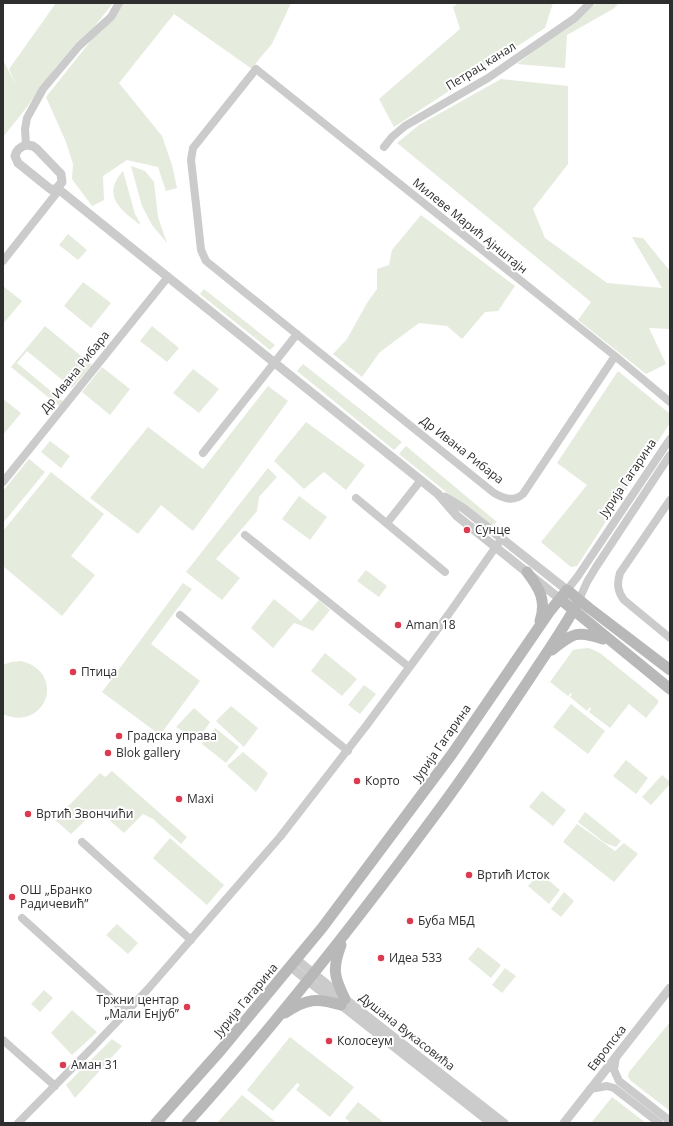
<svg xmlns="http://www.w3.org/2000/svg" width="673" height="1126" viewBox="0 0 673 1126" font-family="'Open Sans',sans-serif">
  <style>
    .green { fill: #e5ebdd }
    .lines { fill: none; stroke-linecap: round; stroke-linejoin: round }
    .minor { stroke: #cbcbcb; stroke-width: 8 }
    .tertiary { stroke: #cbcbcb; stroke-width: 9 }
    .secondary { stroke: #b8b8b8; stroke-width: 11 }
    .poi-dot { fill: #db3b50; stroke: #fff; stroke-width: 1.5 }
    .labels { text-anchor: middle; stroke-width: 4; stroke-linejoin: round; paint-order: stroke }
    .street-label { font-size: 12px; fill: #2e2e2e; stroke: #fff }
    .poi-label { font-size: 12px; fill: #2e2e2e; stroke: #fff; text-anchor: start }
  </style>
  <rect width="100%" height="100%" fill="#fff"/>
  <path class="green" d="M56,3H113L94,27L77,42L55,68L27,107L3,137V60L16,85L9,69Z
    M121,3H291L272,44L259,59L252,69L174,14L119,83L162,136L172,165L177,188L166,191L158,167L127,160L103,176L104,200L92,206L72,179L73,164L66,142L46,97Z
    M458,3H553L545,28L394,127L379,99L460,29L453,7Z
    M597,3H619L613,9L567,35L565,68L517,64Z
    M501,79L568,86V164L533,209L545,238L607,283L662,288L632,237L643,238L670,271V329L649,328L666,364L646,374L578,320L591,302L397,143L419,125Z
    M131,166L145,171L154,182L158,217L167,243L152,225L142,206Z
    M123,171L135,214L141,225C121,211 101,195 123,171Z
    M421,215L515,286L498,311L485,312L462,339L447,326L419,323L380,352L362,377L333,354L347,339L367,303L377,289V269L389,265L392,250Z
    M68,234L87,250L78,260L59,245Z
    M83,282L111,303L91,328L64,306Z
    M3,286L22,301L3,324Z
    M204,289L275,345L270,350L200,294Z
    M45,326L92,365L72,388L27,351L17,363L63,401L59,406L11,367Z
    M152,326L179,348L167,362L140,341Z
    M303,364L402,442L394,450L297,371Z
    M102,367L130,389L110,415L82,392Z
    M193,369L219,389L199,413L173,393Z
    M618,371L670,414V423L577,566L571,567L541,542L587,485L557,463Z
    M268,386L288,401L193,531L161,505L138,534L90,498L148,427L203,469Z
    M3,399L21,413L3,435Z
    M306,422L365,465L346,490L324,472L304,489L274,461Z
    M50,441L70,456L61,468L41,452Z
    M406,446L497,522L490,527L399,454Z
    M29,459L45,472L3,523V491Z
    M268,468L277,477L259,497L257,511L216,559L240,578L222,600L186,572Z
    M51,472L104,514L71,556L95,575L62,616L3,566V531Z
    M299,496L327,517L310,540L282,519Z
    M366,570L387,586L379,597L357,581Z
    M183,583L192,589L151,644L200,681L160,735L102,692Z
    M274,599L301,621L319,600L330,610L313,631L300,625L294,623L273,648L251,628Z
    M589,648L600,653L658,700V703L646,718L629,704L610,728L589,712L591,709L590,707L587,711L570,697L572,694L571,693L568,696L550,682L573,650L578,649Z
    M325,653L357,679L342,696L311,671Z
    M21,661C68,673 45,733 3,714V665L11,662Z
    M364,685L376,694L360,714L348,705Z
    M571,704L605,731L588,754L553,727Z
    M231,706L258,728L244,747L216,721Z
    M194,708L210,722L198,740L176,727Z
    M215,728L239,747L226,763L202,744Z
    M243,752L268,773L256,792L227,766Z
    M626,760L648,778L636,794L613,776Z
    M112,771L187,837L181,844L153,819L143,814L124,833L97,809L71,834L55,820L100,773L105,777Z
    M662,775L670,782V784L651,805L642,797Z
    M542,791L566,810L553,826L529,807Z
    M585,812L621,841L616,847L605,843L578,822Z
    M577,824L615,851L624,843L638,854L614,882L563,842Z
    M170,838L224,885L207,905L153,858Z
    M540,873L560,890L549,904L528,886Z
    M564,892L574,901L561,917L551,909Z
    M117,924L138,943L128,954L106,935Z
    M478,947L501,965L491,978L468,959Z
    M505,968L516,976L502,993L492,985Z
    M44,990L53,998L40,1012L31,1004Z
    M72,1010L97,1032L72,1055L51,1033Z
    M670,1022V1111L631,1081L628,1077L629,1072Z
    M290,1037L354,1087L330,1117L296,1090L300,1085L297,1083L273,1111L247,1090Z
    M112,1039L122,1046L75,1098L66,1085Z
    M242,1095L277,1123H217Z
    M612,1097L646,1123H591Z
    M358,1102L382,1121L380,1123H351L345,1118Z"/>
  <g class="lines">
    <path class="minor" d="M26,145L25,129L27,118L43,89L79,46L111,17L119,3
      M384,147L392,137L405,126L488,78L575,18L590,3
      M3,261L59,190
      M615,356L523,494C513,502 505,499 494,493L206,261L201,250L197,213L191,160L193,148L256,69L615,356L670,402
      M203,453L297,334
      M3,482L168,277
      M356,498L445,572
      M670,500L620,573C617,583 617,591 624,600L670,638
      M387,523L421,480
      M245,535L409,667
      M567,590L578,576L670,439
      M579,600L587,582L596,567L670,455
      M180,615L348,751
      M82,842L191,940
      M22,918L126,1012
      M3,1040L55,1086
      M616,1057L614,1070L619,1081L670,1121
      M590,1089L607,1086L614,1088L659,1123
      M18,1123L92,1048L148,989L280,837L366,726L448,615L502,538"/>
    <path class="tertiary" d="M26,145L33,146L37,149L61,174L62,182L57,188L52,190L49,188L18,163L15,156C16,150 20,147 26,145Z
      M57,188L438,494L457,516L560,599
      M445,497L463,508L567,590
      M297,960L345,999L504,1123
      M291,967L317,988L341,1005L491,1123
      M564,1123L670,988"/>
    <path class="secondary" d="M527,572C539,588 547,600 540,621
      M560,599L670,689
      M552,650C573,633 577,630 603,639
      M341,945C332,969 334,977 345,999
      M285,1013C307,998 317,998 341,1005
      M156,1123L221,1050L322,928L452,754L550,611L567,590L589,608L670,670
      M187,1123C279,1021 363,913 444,803C474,762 502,720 530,678C547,652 565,627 579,600"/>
  </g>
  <g class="poi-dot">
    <circle cx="467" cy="530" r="4"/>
    <circle cx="398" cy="625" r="4"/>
    <circle cx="73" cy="672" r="4"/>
    <circle cx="119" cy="736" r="4"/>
    <circle cx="108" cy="753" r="4"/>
    <circle cx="357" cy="781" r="4"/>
    <circle cx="179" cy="799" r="4"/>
    <circle cx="28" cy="814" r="4"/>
    <circle cx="469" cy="875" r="4"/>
    <circle cx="12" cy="897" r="4"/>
    <circle cx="410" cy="921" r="4"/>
    <circle cx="381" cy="958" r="4"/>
    <circle cx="187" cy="1007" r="4"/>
    <circle cx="329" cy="1041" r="4"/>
    <circle cx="63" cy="1065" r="4"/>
  </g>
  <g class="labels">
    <g class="street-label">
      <text transform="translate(481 66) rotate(-32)" y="4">Петрац канал</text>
      <text transform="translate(470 226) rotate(39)" y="4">Милеве Марић Ајнштајн</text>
      <text transform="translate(75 372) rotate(-51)" y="4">Др Ивана Рибара</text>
      <text transform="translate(462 450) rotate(38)" y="4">Др Ивана Рибара</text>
      <text transform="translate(628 478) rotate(-56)" y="4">Јурија Гагарина</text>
      <text transform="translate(442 743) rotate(-55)" y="4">Јурија Гагарина</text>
      <text transform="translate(246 1000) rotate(-50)" y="4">Јурија Гагарина</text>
      <text transform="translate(407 1032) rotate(38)" y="4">Душана Вукасовића</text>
      <text transform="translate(607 1048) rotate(-52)" y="4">Европска</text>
    </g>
    <g class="poi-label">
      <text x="475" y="534">Сунце</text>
      <text x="406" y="629">Aman 18</text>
      <text x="81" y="676">Птица</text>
      <text x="127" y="740">Градска управа</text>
      <text x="116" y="757">Blok gallery</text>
      <text x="365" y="785">Корто</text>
      <text x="187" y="803">Maxi</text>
      <text x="36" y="818">Вртић Звончићи</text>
      <text x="477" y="879">Вртић Исток</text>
      <text x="20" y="894">ОШ „Бранко<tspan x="20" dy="14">Радичевић”</tspan></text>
      <text x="418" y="925">Буба МБД</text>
      <text x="389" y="962">Идеа 533</text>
      <text x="179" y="1004" text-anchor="end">Тржни центар<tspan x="179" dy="14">„Мали Енјуб”</tspan></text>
      <text x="337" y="1045">Колосеум</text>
      <text x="71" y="1069">Аман 31</text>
    </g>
  </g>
  <rect width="673" height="1126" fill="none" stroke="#2e2e2e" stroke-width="8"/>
</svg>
